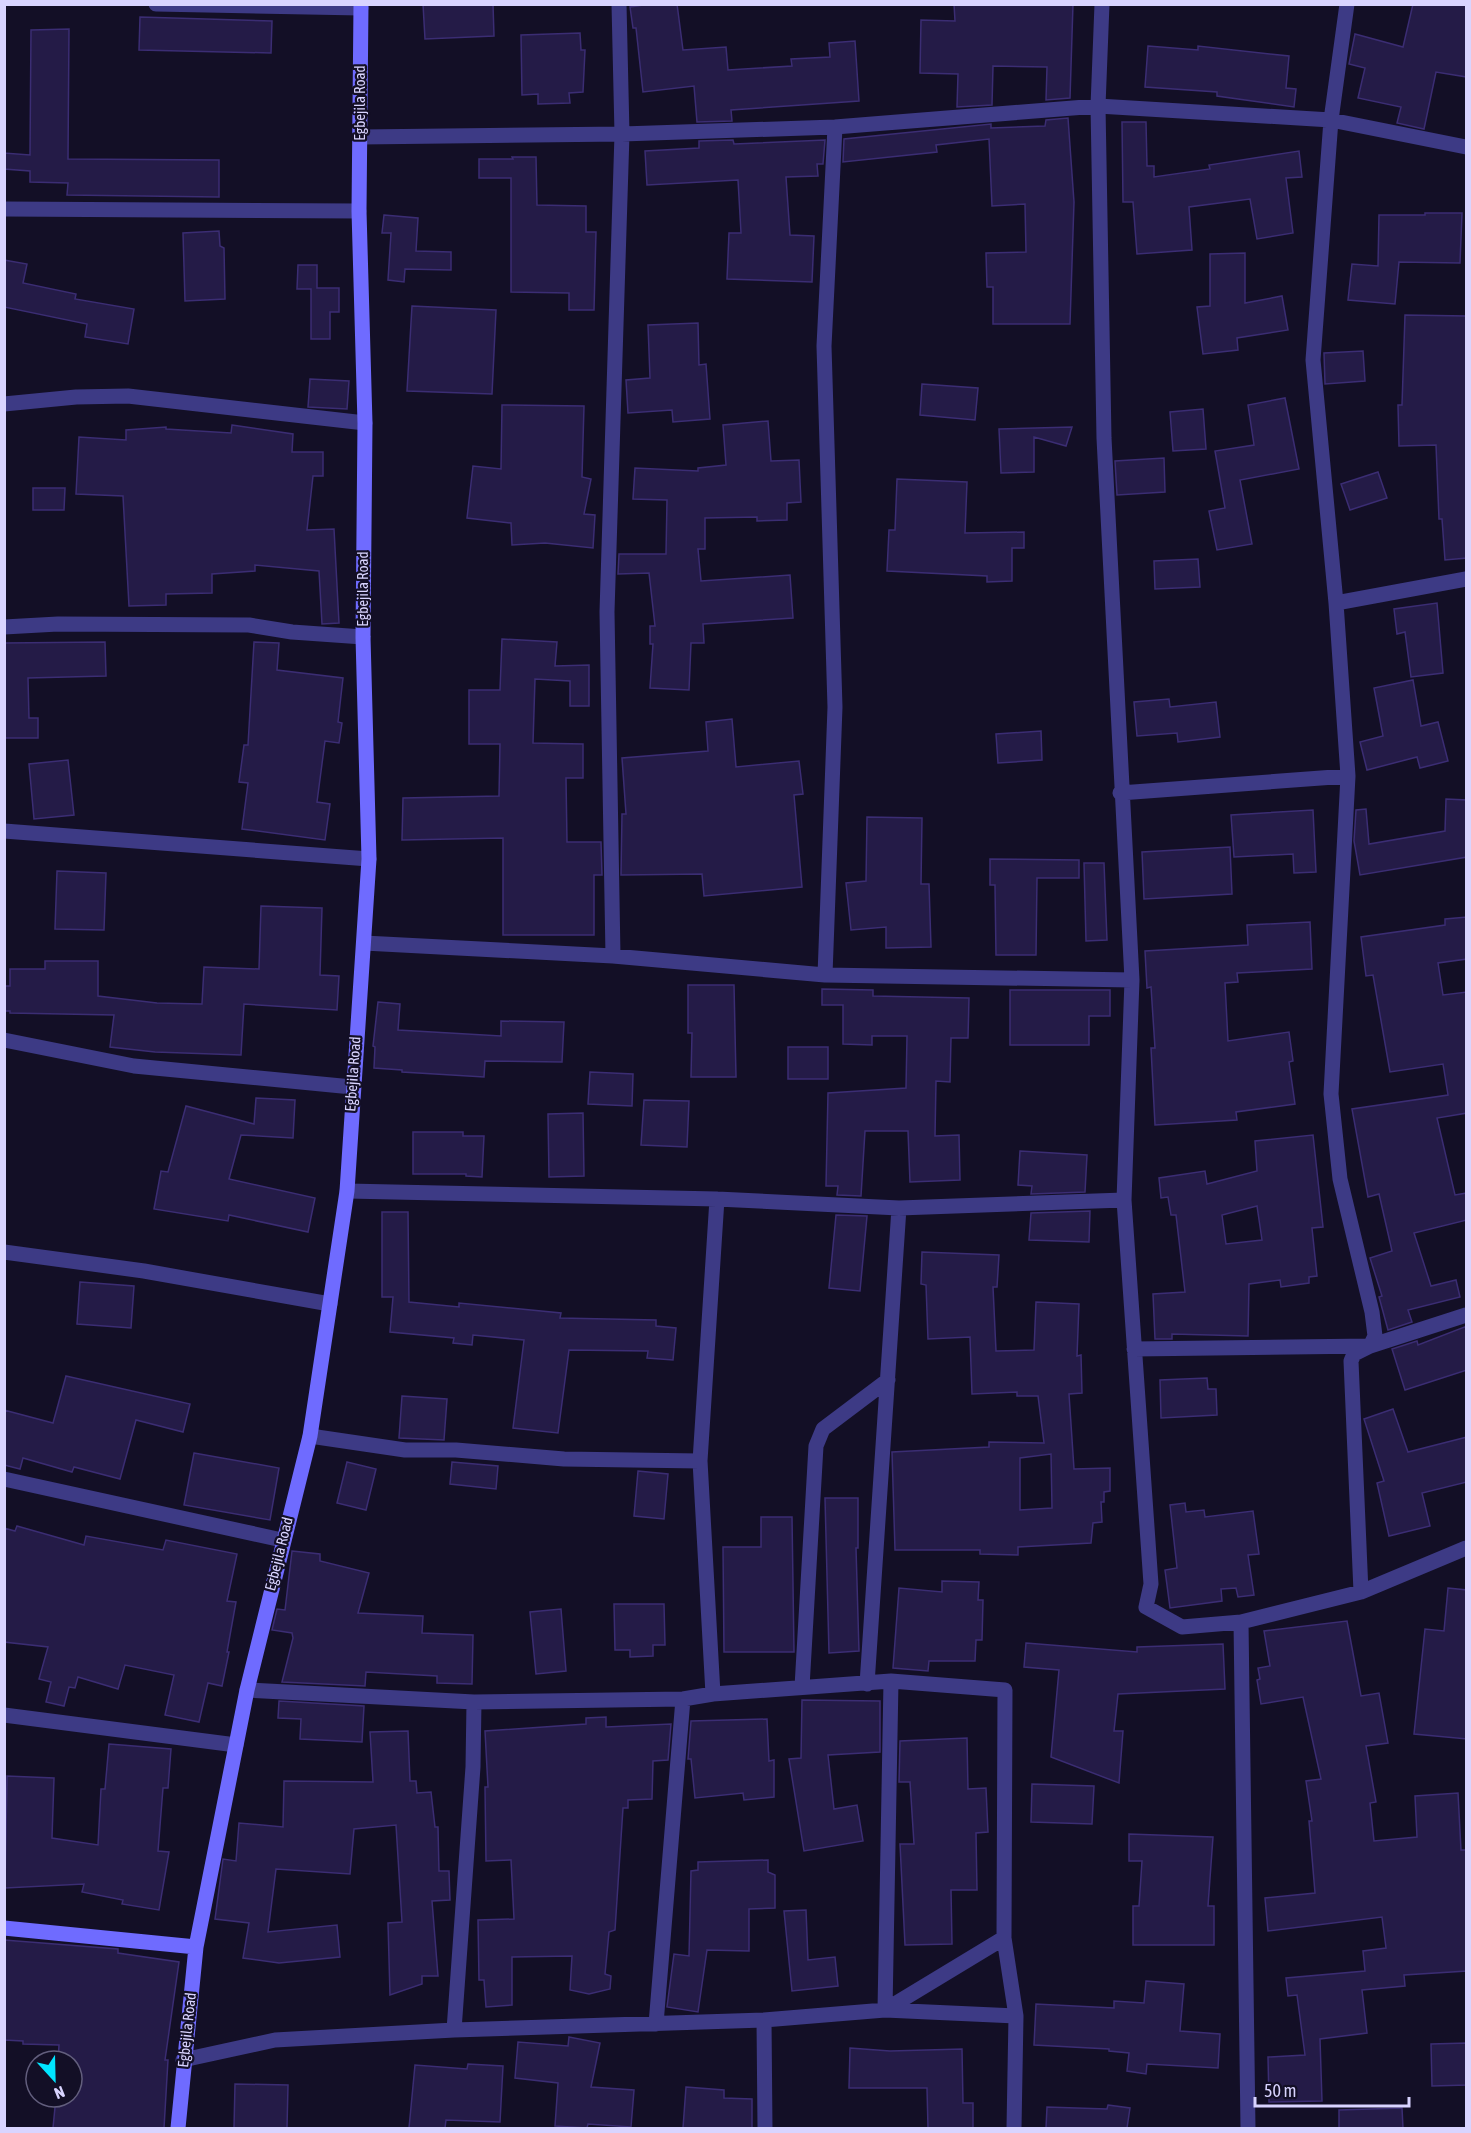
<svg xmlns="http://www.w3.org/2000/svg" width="1471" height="2133" viewBox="0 0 1471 2133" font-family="'Asap Condensed',sans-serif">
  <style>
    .building { fill: #241b47; stroke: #3b2d73; stroke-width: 1.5; fill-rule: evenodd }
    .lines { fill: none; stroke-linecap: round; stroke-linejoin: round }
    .street { stroke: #3d3a85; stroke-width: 15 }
    .secondary { stroke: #6f6bff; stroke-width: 15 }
    .labels { text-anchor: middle; stroke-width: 4.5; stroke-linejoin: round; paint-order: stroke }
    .street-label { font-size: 15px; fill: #d9d4ff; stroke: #130f26 }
  </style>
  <rect width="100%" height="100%" fill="#130f26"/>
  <path class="building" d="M423,4H493L494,36L425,39Z
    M650,4H677L683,50L726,47L728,70L792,66L791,59L830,57L829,43L855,41L859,101L731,110L732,121L697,122L694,86L643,92L636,28H633L630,7Z
    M954,4H1073L1070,98L1046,100L1047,67L993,66L992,105L957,107L958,74L920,73L921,20L955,21Z
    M1413,4H1467V77L1436,72L1424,129L1397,123L1401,107L1358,98L1365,68L1349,64L1355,34L1403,47Z
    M140,17L272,21L271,53L139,50Z
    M69,29L68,159L219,160V197L67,195L68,183L30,182V171L4,169V153L30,155L31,30Z
    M580,33L581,50H585L583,92L569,93L570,103L538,104V94L522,95L521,35Z
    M1148,46L1198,50V46L1289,56L1286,88L1296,89L1294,107L1217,96V92L1145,87Z
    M1068,118L1074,202L1070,324H993V287H987L986,253L1026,252L1025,204L992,206L989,139L936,145L937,152L843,162L844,139L991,124V128L1045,126L1046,120Z
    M1122,122H1146L1147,166H1154V177L1210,169L1209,165L1299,151L1302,177L1286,178L1293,233L1257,239L1250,199L1189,207L1192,250L1137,254L1133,202H1123Z
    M733,140L734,144L825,140L823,164H817L818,176L786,177L790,235L814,236L812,282L727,279L729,233H741L738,180L647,185L645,151L699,148V141Z
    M512,157H536L537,205L586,206V232H596L594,310H569V293L511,292V178H479V159H513Z
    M1425,213H1462L1460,263L1399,262L1395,304L1348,300L1352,264L1378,266L1379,215H1425Z
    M384,215L418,218L416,251L451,252V270L405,269L404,282L388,280L391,233H382Z
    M219,231L220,246L224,248L225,299L185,301L183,233Z
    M1245,253V303L1282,296L1288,330L1237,338L1238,350L1203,354L1197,307L1210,306V254Z
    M4,260L27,264L23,283L76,294L75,299L134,309L128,344L85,337L87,324L4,307Z
    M298,265H317V288H339V312H330V339H311V289H297Z
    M412,306L496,310L492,394L407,391Z
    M1405,315L1467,316V558L1445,560L1442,519H1439L1436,445L1399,446L1398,405H1402Z
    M698,323L699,365L706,364L710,419L673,422L672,410L628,413L626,380L650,378L648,325Z
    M1363,351L1365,381L1325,384L1324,353Z
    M310,379L349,381L347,409L308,407Z
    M922,384L978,388L975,420L920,415Z
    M1285,398L1299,469L1240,480L1252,544L1217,550L1209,511L1225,508L1215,451L1254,445L1248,405Z
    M502,405L584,406L582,477L591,479L584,514L595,515L593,548L545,543L512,545L511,523L467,518L473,466L501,469Z
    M1203,409L1206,449L1173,451L1170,412Z
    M768,421L771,461L799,460L801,502L787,503V520L757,521V517L705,518V549H698L701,581L790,575L793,618L703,624L704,643H691L689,690L650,688L653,644H650V626H655L649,573L618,574L619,554H666L667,500L633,499L635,468L698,471V468L726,465L723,425Z
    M232,425L293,434L292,452H323V476H313L307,530L334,529L339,623L322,624L319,571L255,565V571L212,574V593L166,594V605L129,606L123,496L76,494L79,437L126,440V430L166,427V429L231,433Z
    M1072,427L1066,446L1034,437V472L1001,473L999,429Z
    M1164,458L1165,492L1117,495L1115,461Z
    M1378,472L1387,498L1350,510L1341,484Z
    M897,479L967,482L965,533L1024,532V548H1012V581L987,582V576L887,571L889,530H895Z
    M33,488H65L64,510H33Z
    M1198,559L1200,587L1155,589L1154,561Z
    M1437,603L1443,673L1411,677L1405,632L1397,634L1394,609Z
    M502,639L557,642L555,666L589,665V706H570V681L535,679L533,743L583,744V778H566L567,842H601L602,875H594V935H503V838L402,840L403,798L499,796L500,744H469V690H500Z
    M105,642L106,676L28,678L29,718H38V738H4V643Z
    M254,642L279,643L277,670L343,678L338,722L342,723L339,743L325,741L317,802L330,804L325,840L242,829L248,783L239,782L244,745H248Z
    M1413,680L1421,726L1438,722L1448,761L1420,768L1417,757L1367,770L1360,742L1383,736L1374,688Z
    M1169,699L1170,707L1216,702L1220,737L1178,742L1177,733L1137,736L1134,702Z
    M732,719L736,767L799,761L803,794L794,795L802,887L704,896L702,874L621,875L622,814H626L622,758L708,751L706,722Z
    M1041,731L1042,760L998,763L996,734Z
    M68,760L74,815L34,819L29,764Z
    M1446,799L1467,800V857L1360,875L1354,841L1356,810L1366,809L1369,844L1445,831Z
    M1313,810L1316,872L1294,873L1293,854L1234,857L1231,815Z
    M867,817L922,818L921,884H929L931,947L886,948V927L851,930L846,883L866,881Z
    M1230,847L1232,894L1144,899L1142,852Z
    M990,859L1079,860V878H1037L1036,955H996L995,885H990Z
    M1084,863H1104L1107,940L1086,941Z
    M57,871L106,873L104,930L55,929Z
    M261,906L322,908L320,975L339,976L337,1010L244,1004L241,1055L155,1052L110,1047L114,1015L10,1013V1011H4V986H10V969H45V961H98V996L157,1003L202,1004L204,967L259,969Z
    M1467,917V959L1438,963L1443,995L1467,992V1113L1437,1118L1455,1195L1467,1193V1220L1414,1233L1431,1286L1456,1280L1460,1297L1408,1310L1412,1322L1388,1330L1379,1297L1382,1296L1370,1258L1392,1251L1379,1194L1368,1197L1352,1109L1448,1095L1443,1064L1390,1072L1373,975L1366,976L1361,937L1445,925V919Z
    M1310,922L1312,969L1237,973L1238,982L1225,983L1228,1041L1289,1032L1293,1061L1289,1062L1295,1104L1236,1112L1237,1120L1155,1125L1151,1048H1155L1151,987L1147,988L1145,951L1248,945L1247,925Z
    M688,985H734L736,1077H691L692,1033H688Z
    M822,989L873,990V996L969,998L968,1038H951L950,1082L936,1081L935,1136L959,1135L960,1180L910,1182L908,1131H865L861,1196L837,1195L838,1186H826L828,1093L906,1088L907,1036H872V1045L843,1044V1005H822Z
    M1010,990H1110V1016H1089V1045H1010Z
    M378,1002L400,1004L398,1030L501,1036V1021L564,1022L562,1062L485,1061L484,1077L402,1072V1070L374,1068L375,1047L373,1046Z
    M788,1047H828V1079H788Z
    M590,1072L633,1074L632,1106L588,1104Z
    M256,1098L295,1100L293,1138L241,1135L229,1179L315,1198L308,1232L229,1215L228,1221L154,1209L161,1171L168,1172L186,1106L254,1124Z
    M644,1100L689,1101L687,1147L641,1145Z
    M583,1113L584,1176L549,1177L548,1114Z
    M413,1132H463V1136H484L482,1177L466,1176V1174H413Z
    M1313,1135L1323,1227L1312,1228L1317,1276L1309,1277V1283L1281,1287L1280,1280L1249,1284L1248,1336L1172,1334V1339H1155L1153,1294L1185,1292L1176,1215H1171L1168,1197L1161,1198L1159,1178L1205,1171L1207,1184L1257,1171L1255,1141ZM1257,1206L1262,1240L1226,1244L1222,1215Z
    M1020,1151L1087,1155L1085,1192L1031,1194L1032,1186L1018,1185Z
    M1090,1211L1089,1242L1029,1240L1031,1213Z
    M382,1212H408L409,1302L459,1307V1303L561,1313L560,1318L656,1320V1326L676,1328L673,1360L647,1358L648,1351L569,1350L558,1433L513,1428L524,1340L473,1335L472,1345L453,1343L454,1338L390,1332L393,1297H382Z
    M836,1215L867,1216L860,1291L829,1288Z
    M922,1252L999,1255L997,1287H993L996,1351L1034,1350L1036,1302L1079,1304L1077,1356L1081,1355L1082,1393L1069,1394L1074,1469L1110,1468V1491L1104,1492V1502H1101L1102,1522L1093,1523L1091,1543L1018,1547V1555L980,1554V1550H895L892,1452L989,1447V1442L1044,1443L1038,1396H1017V1392L972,1394L970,1337L928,1339L926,1285L921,1284ZM1051,1454L1052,1508L1020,1510V1458Z
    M80,1282L134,1286L131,1328L77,1324Z
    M1467,1326V1370L1405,1390L1392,1349L1417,1341L1418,1345Z
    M66,1376L190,1404L183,1432L136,1420L120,1479L74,1467L72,1472L23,1458L20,1469L4,1465V1410L53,1423Z
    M1207,1378L1208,1389H1216L1217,1415L1161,1418L1160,1380Z
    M402,1396L447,1399L444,1440L399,1438Z
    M1393,1409L1408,1452L1467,1437V1482L1422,1493L1430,1526L1389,1536L1377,1483L1384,1481L1364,1419Z
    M194,1453L279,1468L270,1520L184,1505Z
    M347,1462L376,1469L366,1510L337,1503Z
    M452,1462L498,1466L496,1489L450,1484Z
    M638,1471L668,1474L664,1519L634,1516Z
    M825,1498H858V1548H856L859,1651L829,1653Z
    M1185,1503L1186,1512L1204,1510L1205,1517L1253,1511L1259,1554L1248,1555L1254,1595L1238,1597L1236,1588L1221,1589L1222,1601L1170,1608L1165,1570L1177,1568L1170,1505Z
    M761,1517H792L794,1652H724L723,1547H761Z
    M17,1526L84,1545L86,1536L163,1550L166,1540L237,1554L227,1601L236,1602L227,1652H229L222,1686L208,1683L199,1722L165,1715L174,1675L125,1665L118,1689L78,1677L75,1688L69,1687L64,1706L46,1702L51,1682L39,1679L48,1647L4,1642V1528L15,1531Z
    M292,1551L320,1554V1561L369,1573L358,1613L423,1616L422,1633L473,1635L472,1684L437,1683V1676L366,1672L365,1686L282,1682L293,1638L292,1633L272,1630L277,1609L285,1610Z
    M942,1581L979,1582L978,1600H983L982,1640H976L975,1661H929L928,1671L893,1668L899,1588L942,1592Z
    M1448,1588L1467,1590V1739L1414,1734L1425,1629L1444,1631Z
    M614,1604H664L665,1645H653V1656L630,1657V1650H615Z
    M561,1609L566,1671L536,1674L530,1612Z
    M1347,1621L1361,1696L1379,1693L1388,1743L1366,1746L1376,1802L1370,1803L1374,1841L1417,1837L1415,1796L1458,1793L1461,1850H1467V1971L1404,1975L1405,1986L1362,1990L1367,2033L1320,2039L1322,2101L1269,2102L1268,2057L1305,2055L1297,1995L1288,1996L1286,1978L1365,1971L1363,1951L1386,1948L1382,1917L1268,1931L1265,1898L1315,1893L1309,1821H1312L1306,1781L1321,1779L1303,1697L1261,1704L1257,1680L1260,1679L1258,1668L1270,1666L1264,1631Z
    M1026,1643L1137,1652V1647L1223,1644L1225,1689L1118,1694L1114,1731H1123L1119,1783L1051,1757L1059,1670L1024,1667Z
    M802,1700L880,1701V1752L828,1755L834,1809L857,1805L863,1841L804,1851L789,1759L801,1758Z
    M279,1701L364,1706L362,1742L300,1739L301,1719L278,1718Z
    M606,1717V1727L671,1724L668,1760L653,1761L652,1799L628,1800V1808H623L615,1930L609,1932L605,1974L611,1976L610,1989L589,1994L570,1990L572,1956L512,1957V2005L486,2007L484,1980H479L478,1920L514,1919L511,1860L486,1861L485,1787H488L485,1731L586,1724V1718Z
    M767,1719L769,1761L774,1760V1797L744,1800L743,1793L695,1798L691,1759H688L691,1721Z
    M408,1731L410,1781H416L417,1793L431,1792L435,1827H438L439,1871H449L450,1900L432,1901L438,1976H422V1984L390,1995L388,1923L402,1922L396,1825L354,1829L350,1874L276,1869L268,1932L337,1925L340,1957L279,1963L243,1958L249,1923L215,1919L223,1859L236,1861L239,1823L283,1827L284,1781L373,1782L370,1732Z
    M967,1738L968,1789L986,1788L988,1832L976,1833L977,1890H951L952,1944L905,1945L900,1844H914L910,1782H899L900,1741Z
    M109,1744L171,1749L168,1788H163L158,1851L169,1852L159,1910L122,1904L123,1900L82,1892L84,1884L5,1888L7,1776L54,1778L52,1838L98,1845L101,1789H105Z
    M1032,1784L1094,1786L1092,1824L1031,1822Z
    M1129,1834L1213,1837L1208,1906H1214V1945H1133V1906H1139L1142,1861H1129Z
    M768,1860V1872L775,1875V1908L749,1909V1951L707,1950L698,2012L667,2007L674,1954L689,1956L691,1871L698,1870V1862Z
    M806,1910L808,1960L835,1957L838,1986L792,1991L784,1911Z
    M4,1940L118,1949V1953L179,1962L165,2060H168L164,2128H53L56,2097H72V2061H58L59,2045L23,2044V2041L4,2040Z
    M1146,1981L1184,1984L1180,2031L1220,2034L1218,2068L1147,2064L1146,2074L1127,2071L1129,2053L1109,2051V2049L1034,2045L1036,2004L1114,2008V2001L1144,2003Z
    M569,2037L600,2043L591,2087L634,2090L631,2127L588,2124L587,2128L555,2126L558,2083L515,2078L518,2042L568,2046Z
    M1467,2043V2085L1432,2086L1431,2044Z
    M850,2048L890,2051L962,2049L963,2103H973V2128H928L927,2088H849Z
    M468,2064L503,2066L500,2122L446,2120L445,2128H409L415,2065L467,2069Z
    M235,2084L288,2085L287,2128H234Z
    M686,2087L724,2090V2098L752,2099V2128H683Z
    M1108,2105L1130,2108L1127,2128H1046L1047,2107L1107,2109Z
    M1402,2108L1403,2128H1339V2110Z"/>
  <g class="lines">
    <path class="street" d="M156,4L361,8
      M1102,4L1098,106L1104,438L1132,980L1124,1200L1151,1584L1146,1607L1182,1627L1241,1622
      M1347,4L1331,120L1313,360L1336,603L1348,776L1331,1094L1340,1179L1372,1312L1375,1336L1370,1346L1354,1354L1351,1361L1361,1592
      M360,137L622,134L835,127L1098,106L1331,120L1466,147
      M4,209L359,211
      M4,404L76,397L128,396L365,423
      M1336,603L1466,579
      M4,627L58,624L249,625L292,632L363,637
      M1120,793L1348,776
      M4,831L369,859
      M364,943L613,956L825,975L1132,980
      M613,956L607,612L622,134L619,4
      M825,975L835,707L824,346L835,127
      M4,1040L134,1066L352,1087
      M347,1191L717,1199L899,1208L1124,1200
      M4,1252L144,1271L330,1304
      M1134,1349L1370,1346L1466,1315
      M310,1436L405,1450H456L564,1459L700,1461
      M4,1479L282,1540
      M867,1684L899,1208
      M802,1687L816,1446L823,1429L888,1380
      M247,1690L474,1702L683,1699L713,1694L891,1681L1005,1690L1004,1938L1016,2016L1014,2128
      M713,1694L700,1461L717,1199
      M4,1715L236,1745
      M885,2010L891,1681
      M885,2010L1004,1938
      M764,2020L765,2128
      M656,2024L683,1699
      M454,2030L473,1767L474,1702
      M183,2060L275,2040L454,2030L764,2020L885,2010L1016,2016
      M1248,2128L1241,1622L1361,1592L1466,1548"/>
    <path class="secondary" d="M4,1928L196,1947
      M178,2128L196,1947L247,1690L310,1436L347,1191L369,859L363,637L365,423L359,211L361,4"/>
  </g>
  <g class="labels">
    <g class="street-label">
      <text transform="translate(360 103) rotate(-90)" y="5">Egbejila Road</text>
      <text transform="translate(363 589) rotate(-90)" y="5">Egbejila Road</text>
      <text transform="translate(353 1074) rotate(-86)" y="5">Egbejila Road</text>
      <text transform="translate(279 1554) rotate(-76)" y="5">Egbejila Road</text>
      <text transform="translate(187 2030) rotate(-84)" y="5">Egbejila Road</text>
    </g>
  </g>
  <rect width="1471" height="2133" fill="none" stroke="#d9d4ff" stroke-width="12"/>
  <g transform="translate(54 2079) rotate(158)"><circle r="28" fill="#130f26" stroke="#625e7d" stroke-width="1.5"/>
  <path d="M0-4.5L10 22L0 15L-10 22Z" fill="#00e5ff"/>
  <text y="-9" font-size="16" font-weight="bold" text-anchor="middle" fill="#d9d4ff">N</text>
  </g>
  <path d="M1255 2097v9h154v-9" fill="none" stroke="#d9d4ff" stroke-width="3"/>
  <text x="1264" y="2097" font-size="18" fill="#d9d4ff" stroke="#130f26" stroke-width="4.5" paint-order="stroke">50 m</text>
</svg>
